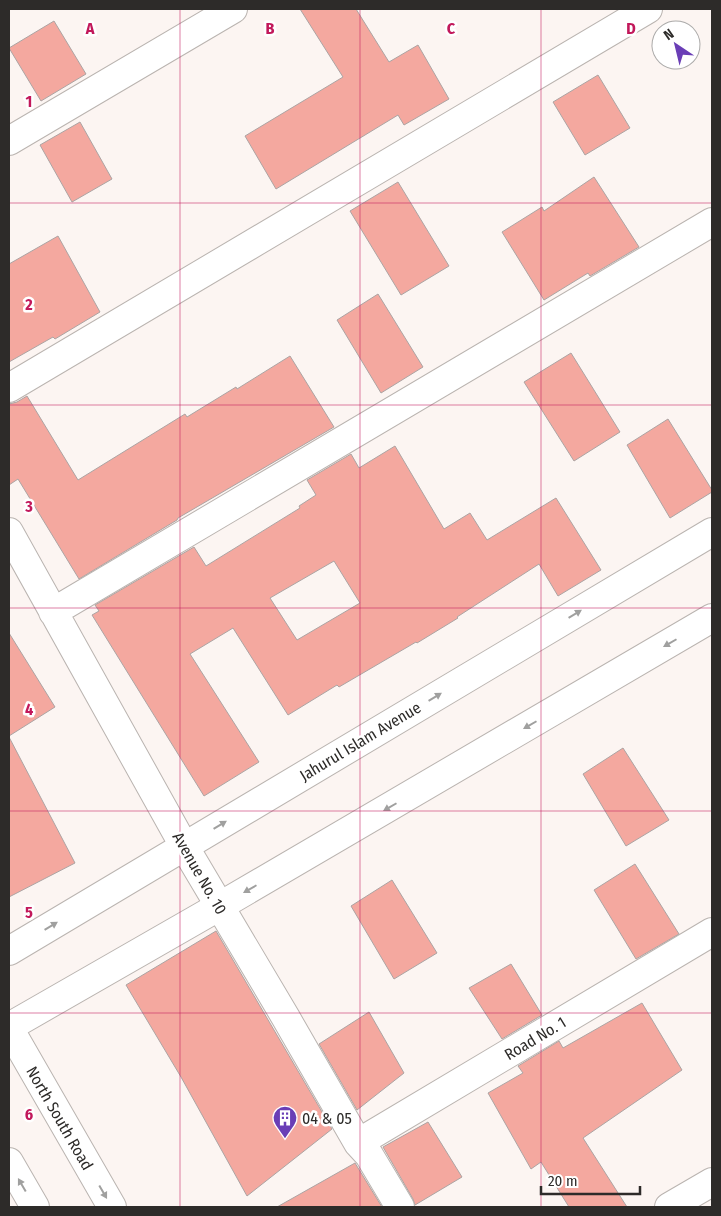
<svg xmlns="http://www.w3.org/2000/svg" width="721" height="1216" viewBox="0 0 721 1216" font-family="'Fira Sans Condensed',sans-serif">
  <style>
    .building { fill: #f4a89f; stroke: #aca4a3; fill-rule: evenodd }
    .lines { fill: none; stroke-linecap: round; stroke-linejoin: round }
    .street-casing { stroke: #bab4b0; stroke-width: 30 }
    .secondary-casing { stroke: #bab4b0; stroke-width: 30 }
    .street { stroke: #fff; stroke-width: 28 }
    .secondary { stroke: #fff; stroke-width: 28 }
    .oneway { fill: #a0a09f }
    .grid { fill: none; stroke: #c2185b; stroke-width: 1; stroke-opacity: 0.55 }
    .labels { text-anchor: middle; stroke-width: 5; stroke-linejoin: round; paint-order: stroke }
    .street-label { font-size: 16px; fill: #2d2b29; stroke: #fff }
    .poi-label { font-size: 16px; fill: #2d2b29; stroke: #fff; text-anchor: start }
    .grid-label { font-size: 16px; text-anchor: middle; font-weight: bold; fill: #c2185b; stroke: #fff; stroke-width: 5; stroke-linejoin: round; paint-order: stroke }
  </style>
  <rect width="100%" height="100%" fill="#fcf5f2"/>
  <path class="building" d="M300,9H356L389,62L418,45L449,99L404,125L398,115L276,189L245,136L343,77Z
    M54,21L86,74L41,101L9,48Z
    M598,75L630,128L585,155L553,102Z
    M80,122L112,179L72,202L40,145Z
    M594,177L639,247L590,276L588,273L544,300L502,232L542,207L544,211Z
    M398,182L449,266L401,295L350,211Z
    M58,236L100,312L55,339L53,337L9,362V264Z
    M378,294L423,367L381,393L337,320Z
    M571,353L620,432L574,461L524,382Z
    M290,356L334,427L178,518L177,520L79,579L18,479L9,485V404L17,402L27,396L78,480L185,414L187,417L236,387L237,389Z
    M668,419L712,490V492L670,518L627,445Z
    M395,446L444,529L470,513L487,540L556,498L601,570L558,596L539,564L457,617L458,618L417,643L416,642L339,687L337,685L288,715L233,628L190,654L259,762L204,796L92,615L99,611L95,605L194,547L206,566L300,508L299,506L316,495L307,480L351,454L359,468ZM334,561L360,603L297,640L270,598Z
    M9,633L55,707L9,736Z
    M9,737L75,863L9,897Z
    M623,748L669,820L626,846L583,774Z
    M635,864L679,934L636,959L594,890Z
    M392,880L437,953L394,979L351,906Z
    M216,931L332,1129L247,1196L181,1077L126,985Z
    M511,964L542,1015L502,1039L469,988Z
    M642,1003L682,1070L583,1138L627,1207H569L541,1162L531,1169L488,1093L523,1073L518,1066L559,1041L563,1048Z
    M369,1012L404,1073L357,1110L319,1044Z
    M428,1122L462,1177L415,1205L413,1199L383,1147Z
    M355,1163L382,1207H277Z"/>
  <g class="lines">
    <defs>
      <path id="street" d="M9,141L233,9
        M9,388L648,9
        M9,532L184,846L286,1018L358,1143L369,1155L400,1207
        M53,612L712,222
        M358,1143L712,932
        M669,1207L712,1182"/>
      <path id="secondary" d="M9,951L712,532
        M9,1027L220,906L712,618
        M9,1028L112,1207
        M9,1162L35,1207"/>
    </defs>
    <use href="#street" class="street-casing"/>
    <use href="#secondary" class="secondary-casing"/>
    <use href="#street" class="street"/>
    <use href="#secondary" class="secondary"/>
  </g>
  <defs><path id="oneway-solid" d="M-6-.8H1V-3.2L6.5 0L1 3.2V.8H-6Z" transform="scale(1.25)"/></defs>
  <g class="oneway">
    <use href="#oneway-solid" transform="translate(575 614) rotate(-31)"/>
    <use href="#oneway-solid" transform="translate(670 643) rotate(150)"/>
    <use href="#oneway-solid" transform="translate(435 697) rotate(-31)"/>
    <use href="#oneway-solid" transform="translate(530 725) rotate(150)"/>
    <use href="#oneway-solid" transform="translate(390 807) rotate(150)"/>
    <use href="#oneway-solid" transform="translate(220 825) rotate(-31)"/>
    <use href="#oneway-solid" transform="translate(250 889) rotate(150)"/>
    <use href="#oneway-solid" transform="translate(51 926) rotate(-31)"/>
    <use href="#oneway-solid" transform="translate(22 1185) rotate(-120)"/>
    <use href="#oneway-solid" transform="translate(103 1192) rotate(60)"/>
  </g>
  <path class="grid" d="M180,9V1207M360,9V1207M541,9V1207M9,203H712M9,405H712M9,608H712M9,811H712M9,1013H712"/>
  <defs>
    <symbol id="building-pin" viewBox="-11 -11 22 30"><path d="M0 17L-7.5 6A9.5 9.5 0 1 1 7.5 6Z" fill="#6a3eb6" stroke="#fff"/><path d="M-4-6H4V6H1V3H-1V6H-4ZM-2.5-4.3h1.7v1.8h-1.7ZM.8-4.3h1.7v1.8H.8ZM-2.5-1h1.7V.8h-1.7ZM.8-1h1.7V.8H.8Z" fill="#fff"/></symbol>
  </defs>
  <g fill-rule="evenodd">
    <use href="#building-pin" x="271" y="1104" width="28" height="38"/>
  </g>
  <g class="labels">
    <g class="street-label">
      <text transform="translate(360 741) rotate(-31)" y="6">Jahurul Islam Avenue</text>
      <text transform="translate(200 873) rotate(60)" y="6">Avenue No. 10</text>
      <text transform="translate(535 1038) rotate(-31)" y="6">Road No. 1</text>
      <text transform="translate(60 1118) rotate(60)" y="6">North South Road</text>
    </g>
    <g class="poi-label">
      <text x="302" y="1124">04 &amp; 05</text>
    </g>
  </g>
  <g class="grid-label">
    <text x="90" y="34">A</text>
    <text x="270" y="34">B</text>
    <text x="451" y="34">C</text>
    <text x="631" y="34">D</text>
    <text x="29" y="107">1</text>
    <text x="29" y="310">2</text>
    <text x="29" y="512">3</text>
    <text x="29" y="715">4</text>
    <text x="29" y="918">5</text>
    <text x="29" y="1120">6</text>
  </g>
  <rect width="721" height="1216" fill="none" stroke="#2d2b29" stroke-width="20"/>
  <g transform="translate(676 45) rotate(325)"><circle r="24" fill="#ffffff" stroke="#abaaa9"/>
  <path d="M0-4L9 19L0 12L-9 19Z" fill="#6a3eb6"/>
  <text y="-8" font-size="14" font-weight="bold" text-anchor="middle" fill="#2d2b29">N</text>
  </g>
  <path d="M541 1186v8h99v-8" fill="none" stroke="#2d2b29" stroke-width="2.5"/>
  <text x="548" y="1186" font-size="15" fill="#2d2b29" stroke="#ffffff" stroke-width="4" paint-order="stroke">20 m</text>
</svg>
